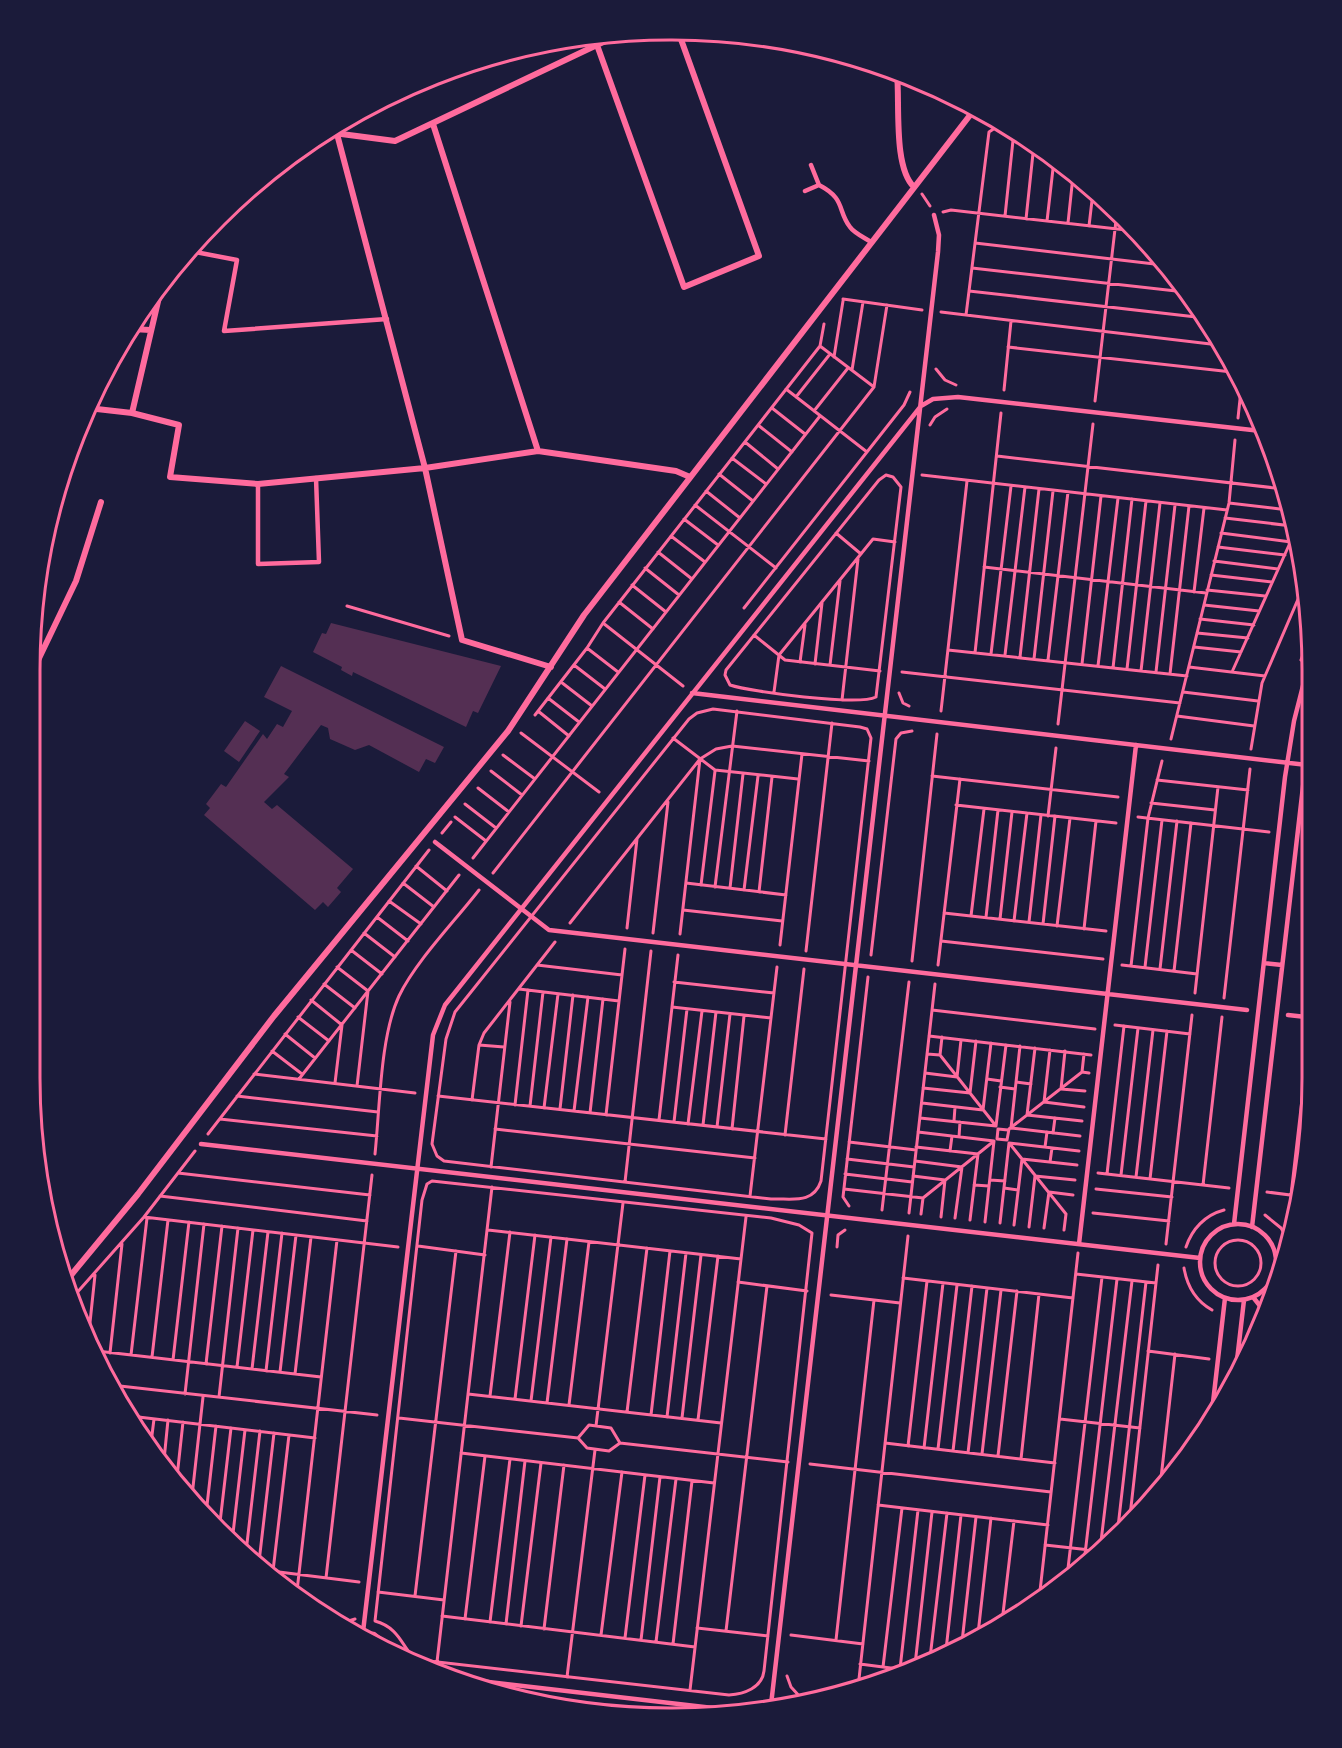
<svg xmlns="http://www.w3.org/2000/svg" width="1342" height="1748" viewBox="0 0 1342 1748" font-family="'Archivo Narrow',sans-serif">
  <style>
    .building { fill: #542f53 }
    .lines { fill: none; stroke-linecap: round; stroke-linejoin: round }
    .path { stroke: #ff6b9d; stroke-width: 3 }
    .service { stroke: #ff6b9d; stroke-width: 4.5 }
    .minor { stroke: #ff6b9d; stroke-width: 6 }
    .rim { fill: none; stroke: #ff6b9d; stroke-width: 3 }
  </style>
  <rect width="100%" height="100%" fill="#1b1b3a"/>
  <path class="building" d="M331,623L501,666L478,713L473,711L466,727L353,672L352,676L341,670L342,667L313,652L322,633L326,634Z
    M281,666L444,747L435,763L426,759L419,772L369,745L355,750L330,739L328,728L321,725L284,774L289,777L264,802L272,809L277,805L353,869L337,888L341,892L328,907L323,902L315,910L204,815L210,808L206,804L221,784L226,787L263,734L267,739L277,724L283,727L292,711L264,697Z
    M245,721L260,731L239,762L224,751Z"/>
  <g class="lines">
    <path class="path" d="M922,194L930,206
      M943,212L951,210L1135,231
      M1005,216L1014,131
      M1026,219L1034,144
      M1047,221L1054,160
      M1068,223L1073,176
      M1089,226L1093,192
      M975,243L1163,265
      M972,268L1185,292
      M969,291L1205,318
      M843,299L922,310
      M941,312L1219,345
      M966,315L989,132L1001,124
      M820,346L874,387
      M1008,347L1232,372
      M834,357L843,301
      M936,369L945,380L956,385
      M852,370L863,302
      M786,389L867,452
      M1004,390L1011,321
      M796,397L830,354
      M1095,401L1117,212
      M772,408L805,434
      M814,411L848,368
      M1238,418L1241,390
      M758,425L792,452
      M930,425L935,417L947,409
      M745,442L778,469
      M997,456L1284,489
      M732,458L766,484
      M719,474L753,501
      M886,475L893,477L901,487L876,697C858,706 751,692 730,685L725,675L726,670L879,480Z
      M922,475L1227,510
      M706,491L740,518
      M1229,503L1288,510
      M695,505L776,568
      M1225,518L1292,526
      M684,519L718,545
      M836,533L861,554
      M1221,533L1291,542
      M671,536L705,562
      M1218,547L1285,555
      M658,552L692,579
      M1214,561L1278,569
      M984,567L1206,593
      M645,568L679,595
      M1211,575L1272,582
      M632,585L666,612
      M1207,590L1265,596
      M1194,592L1204,508
      M619,602L653,629
      M1204,605L1259,611
      M347,606L449,636
      M744,608L904,405L910,392
      M1200,619L1254,625
      M603,623L683,686
      M1197,633L1248,638
      M754,635L785,660L880,671
      M1194,647L1241,652
      M587,648L618,672
      M948,650L1187,676
      M975,653L1001,413
      M991,654L1011,486
      M1005,655L1025,487
      M1020,657L1039,489
      M1034,659L1053,491
      M1048,660L1068,492
      M1301,660L1307,643
      M800,662L805,625
      M815,664L822,603
      M1082,664L1101,496
      M574,665L605,689
      M830,665L840,581
      M1098,666L1118,498
      M1189,667L1265,676
      M1113,668L1132,499
      M1127,669L1146,501
      M1141,671L1160,503
      M902,672L1180,703
      M1156,672L1175,505
      M1232,672L1294,534
      M1170,674L1189,506
      M561,682L592,706
      M774,692L779,655L873,539L895,542
      M1183,692L1258,701
      M899,693L903,703L909,706
      M548,698L579,722
      M842,700L858,559
      M713,709L860,727L867,729L871,738L821,1181C813,1205 791,1198 771,1199L444,1161L437,1156L432,1144L446,1039L455,1012L689,719L697,713Z
      M538,711L569,736
      M941,711L967,481
      M535,715L587,648L603,623L820,346L824,324
      M1177,716L1254,726
      M1058,724L1093,424
      M521,733L599,792
      M673,738L715,770L798,779
      M1171,739L1229,503L1235,440
      M1251,749L1262,683L1305,583
      M503,755L535,779
      M491,771L522,795
      M932,776L1118,797
      M1157,780L1248,790
      M478,788L509,812
      M1151,803L1215,810
      M465,804L496,828
      M956,805L1116,823
      M1048,816L1056,748
      M455,817L486,841
      M1138,817L1269,832
      M442,833L451,822
      M473,858L820,416
      M416,866L447,891
      M493,873L874,387L887,305
      M403,883L434,907
      M686,883L786,895
      M701,885L715,771
      M715,887L737,711
      M730,888L743,774
      M744,890L758,776
      M759,892L772,777
      M389,901L421,924
      M683,910L782,921
      M944,913L1106,931
      M971,916L984,809
      M377,917L408,941
      M986,917L998,810
      M1000,919L1012,812
      M1014,921L1027,813
      M1029,922L1041,815
      M570,923L700,759L716,749L732,746L869,761
      M1043,924L1055,816
      M1057,926L1070,818
      M627,928L637,839
      M1084,929L1096,821
      M364,933L395,957
      M653,933L668,802
      M680,934L700,759
      M941,941L1103,959
      M780,945L802,754
      M351,950L382,974
      M806,951L832,723
      M871,955L896,739L901,733L912,731
      M912,961L937,734
      M537,965L622,975
      M938,965L960,779
      M1122,965L1197,974
      M1131,966L1148,818L1162,761
      M337,967L368,991L357,1086
      M1145,967L1162,820
      M1160,969L1177,821
      M1174,971L1191,823
      M674,982L774,993
      M324,984L355,1008
      M519,989L619,1001
      M1195,993L1218,787
      M1224,998L1250,769
      M311,1000L342,1025L335,1083
      M672,1007L771,1018
      M932,1010L1095,1029
      M298,1017L329,1041
      M1115,1025L1190,1034
      M285,1034L315,1058
      M929,1036L1091,1055
      M479,1045L504,1047
      M1020,1046L1011,1128L1080,1136
      M1035,1048L1027,1115L1082,1121
      M1050,1050L1044,1102L1084,1107
      M272,1051L302,1074
      M1065,1051L1061,1089L1085,1091
      M927,1054L940,1055L942,1037
      M1084,1054L1082,1072L1089,1073
      M940,1055L996,1126
      M925,1073L957,1077L961,1040
      M254,1074L415,1093
      M299,1079L459,875
      M987,1079L1001,1081
      M1016,1082L1031,1084
      M1000,1087L1015,1089
      M923,1088L970,1093L976,1041
      M237,1096L378,1112
      M438,1096L826,1139
      M472,1100L479,1045L484,1033L555,942
      M922,1103L983,1110L991,1043
      M515,1105L528,990
      M530,1106L543,992
      M544,1108L558,994
      M560,1109L573,995
      M574,1111L588,997
      M590,1113L603,999
      M606,1115L625,949
      M920,1118L996,1126L1006,1045
      M220,1119L377,1136
      M659,1120L678,955
      M954,1121L955,1107
      M674,1122L687,1009
      M688,1124L702,1011
      M703,1125L716,1012
      M717,1127L730,1014
      M495,1129L755,1158
      M732,1129L744,1016
      M1008,1130L998,1129L997,1139L1007,1140L1009,1129L1082,1072
      M918,1132L994,1141L985,1222
      M1053,1133L1055,1118
      M208,1134L429,850
      M785,1135L804,969
      M959,1137L960,1122
      M849,1142L916,1150
      M1010,1144L1066,1214
      M916,1147L978,1154L970,1220
      M1045,1147L1047,1132
      M950,1151L952,1136
      M375,1154C380,1107 380,1037 399,996C416,961 455,921 479,890
      M847,1159L914,1167
      M915,1161L962,1167L955,1218
      M1050,1162L1052,1148
      M491,1167L510,1002
      M178,1173L370,1195
      M1098,1173L1229,1188
      M845,1174L912,1182
      M1107,1174L1124,1026
      M1121,1175L1138,1028
      M913,1176L945,1180L941,1217
      M1136,1177L1153,1030
      M1150,1179L1167,1031
      M990,1180L1005,1181
      M432,1181L771,1218L799,1225L812,1233L764,1671C762,1688 744,1694 729,1695L420,1660C402,1654 404,1629 375,1621L422,1200L427,1184Z
      M625,1182L651,951
      M974,1185L989,1186
      M1203,1185L1222,1017
      M1004,1188L1018,1190
      M844,1189L923,1198L921,1214
      M1096,1189L1172,1197
      M1267,1192L1298,1196
      M1291,1195L1306,1065
      M160,1196L367,1221
      M750,1196L777,967
      M923,1198L994,1141
      M849,1206L843,1197L868,977
      M882,1210L909,982
      M909,1213L935,984
      M1093,1213L1169,1221
      M1265,1215L1281,1228L1288,1240
      M144,1217L398,1247
      M1000,1223L1009,1143L1079,1151
      M1014,1225L1022,1159L1077,1165
      M1029,1227L1035,1176L1075,1180
      M1044,1228L1049,1192L1073,1195
      M488,1230L741,1259
      M1064,1230L1066,1214
      M1215 1263a23 23 0 1 1 46 0a23 23 0 1 1-46 0Z
      M1166,1244L1192,1015
      M418,1246L485,1255
      M837,1247L838,1235L845,1230
      M1186,1247C1192,1229 1205,1215 1224,1210
      M1184,1268C1187,1286 1196,1301 1212,1310
      M1076,1274L1156,1283
      M903,1278L1073,1298
      M738,1282L807,1291
      M831,1295L900,1303
      M74,1296L144,1217L195,1151
      M89,1332L95,1275
      M97,1351L321,1377
      M1148,1351L1209,1359
      M110,1353L122,1244
      M131,1355L147,1218
      M152,1357L168,1220
      M173,1360L189,1222
      M206,1364L222,1226
      M237,1367L253,1230
      M252,1369L268,1232
      M266,1371L282,1233
      M280,1372L296,1235
      M295,1374L311,1237
      M111,1385L377,1415
      M185,1394L204,1224
      M468,1394L721,1423
      M490,1396L510,1232
      M219,1397L238,1228
      M515,1399L535,1235
      M531,1401L551,1237
      M547,1403L567,1239
      M569,1405L589,1242
      M627,1412L647,1248
      M651,1415L670,1251
      M130,1416L315,1438
      M667,1417L686,1253
      M399,1418L578,1438L587,1448L609,1451L620,1443L611,1428L589,1425L578,1438
      M682,1418L701,1255
      M1060,1419L1140,1428
      M698,1420L718,1256
      M596,1426L623,1203
      M139,1427L140,1417
      M1202,1436L1203,1428
      M151,1443L154,1419
      M620,1443L788,1462
      M885,1443L1055,1463
      M908,1446L927,1281
      M924,1448L943,1283
      M938,1449L957,1285
      M953,1451L972,1286
      M461,1453L714,1483
      M968,1453L987,1288
      M982,1454L1001,1290
      M998,1456L1017,1291
      M1021,1459L1039,1294
      M164,1460L168,1420
      M810,1464L1051,1492
      M177,1477L183,1422
      M1160,1487L1175,1354
      M192,1496L203,1397
      M878,1505L1048,1525
      M206,1514L216,1426
      M1129,1525L1158,1265
      M219,1531L231,1428
      M1117,1536L1146,1282
      M232,1542L245,1430
      M1045,1545L1099,1551
      M1100,1550L1132,1281
      M246,1552L260,1431
      M259,1562L274,1433
      M1084,1563L1117,1279
      M271,1571L359,1582
      M273,1571L289,1435
      M1067,1577L1102,1277
      M326,1578L372,1175
      M297,1591L337,1240
      M378,1592L444,1600
      M415,1596L456,1251
      M1039,1600L1078,1253
      M442,1616L695,1647
      M465,1619L485,1456
      M490,1622L510,1459
      M1002,1622L1014,1521
      M339,1624L355,1619
      M506,1624L525,1461
      M521,1626L541,1463
      M697,1628L768,1636
      M544,1629L564,1465
      M726,1631L767,1286
      M978,1634L991,1518
      M601,1635L622,1472
      M791,1635L863,1644
      M625,1638L645,1475
      M641,1640L660,1477
      M836,1640L874,1300
      M656,1642L676,1479
      M962,1642L976,1517
      M673,1644L692,1481
      M946,1650L961,1515
      M930,1658L947,1513
      M437,1662L492,1187
      M860,1664L906,1670
      M915,1665L932,1512
      M883,1667L902,1508
      M900,1669L918,1510
      M787,1676L791,1687L802,1699
      M567,1677L595,1450
      M858,1688L908,1236
      M690,1690L746,1217
      M527,1700L639,1714"/>
    <path class="service" d="M811,165L819,185
      M805,191L819,185C846,199 837,210 850,227C854,233 865,238 871,242
      M190,251L237,260L224,331L387,319
      M258,484V564L319,562L316,478
      M692,693L1307,765
      M435,842L549,930L1247,1010
      M1264,963L1282,965
      M1288,1015L1306,1017
      M201,1144L1200,1258
      M1200 1262a38 38 0 1 1 76 0a38 38 0 1 1-76 0Z
      M1234,1224L1285,777L1294,721L1307,670
      M1252,1227L1307,752
      M1079,1244L1136,745
      M1253,1297L1264,1311
      M1236,1369L1244,1300
      M1211,1420L1225,1298
      M363,1632L433,1035L445,1005L921,406L933,399L958,397L1261,431
      M352,1633L374,1634L392,1649
      M463,1679L739,1711
      M771,1705L938,252L939,235L934,215"/>
    <path class="minor" d="M597,45L684,287L759,256L678,31
      M897,73C900,103 893,167 914,187
      M433,124L538,451
      M326,132L395,141L618,35
      M337,134L425,468L462,640L551,667
      M133,329L150,330
      M88,408L132,413L179,425L170,477L258,484L425,468L538,451L676,471L690,477
      M132,413L163,280
      M31,675L76,581L101,502
      M67,1280L138,1194L274,1016L508,731L584,615L974,110"/>
  </g>
  <path d="M0 0H1342V1748H0ZM670 40H672A630 630 0 0 1 1302 670V1078A630 630 0 0 1 672 1708H670A630 630 0 0 1 40 1078V670A630 630 0 0 1 670 40Z" fill="#1b1b3a" fill-rule="evenodd"/>
  <path class="rim" d="M670 40H672A630 630 0 0 1 1302 670V1078A630 630 0 0 1 672 1708H670A630 630 0 0 1 40 1078V670A630 630 0 0 1 670 40Z"/>
</svg>
